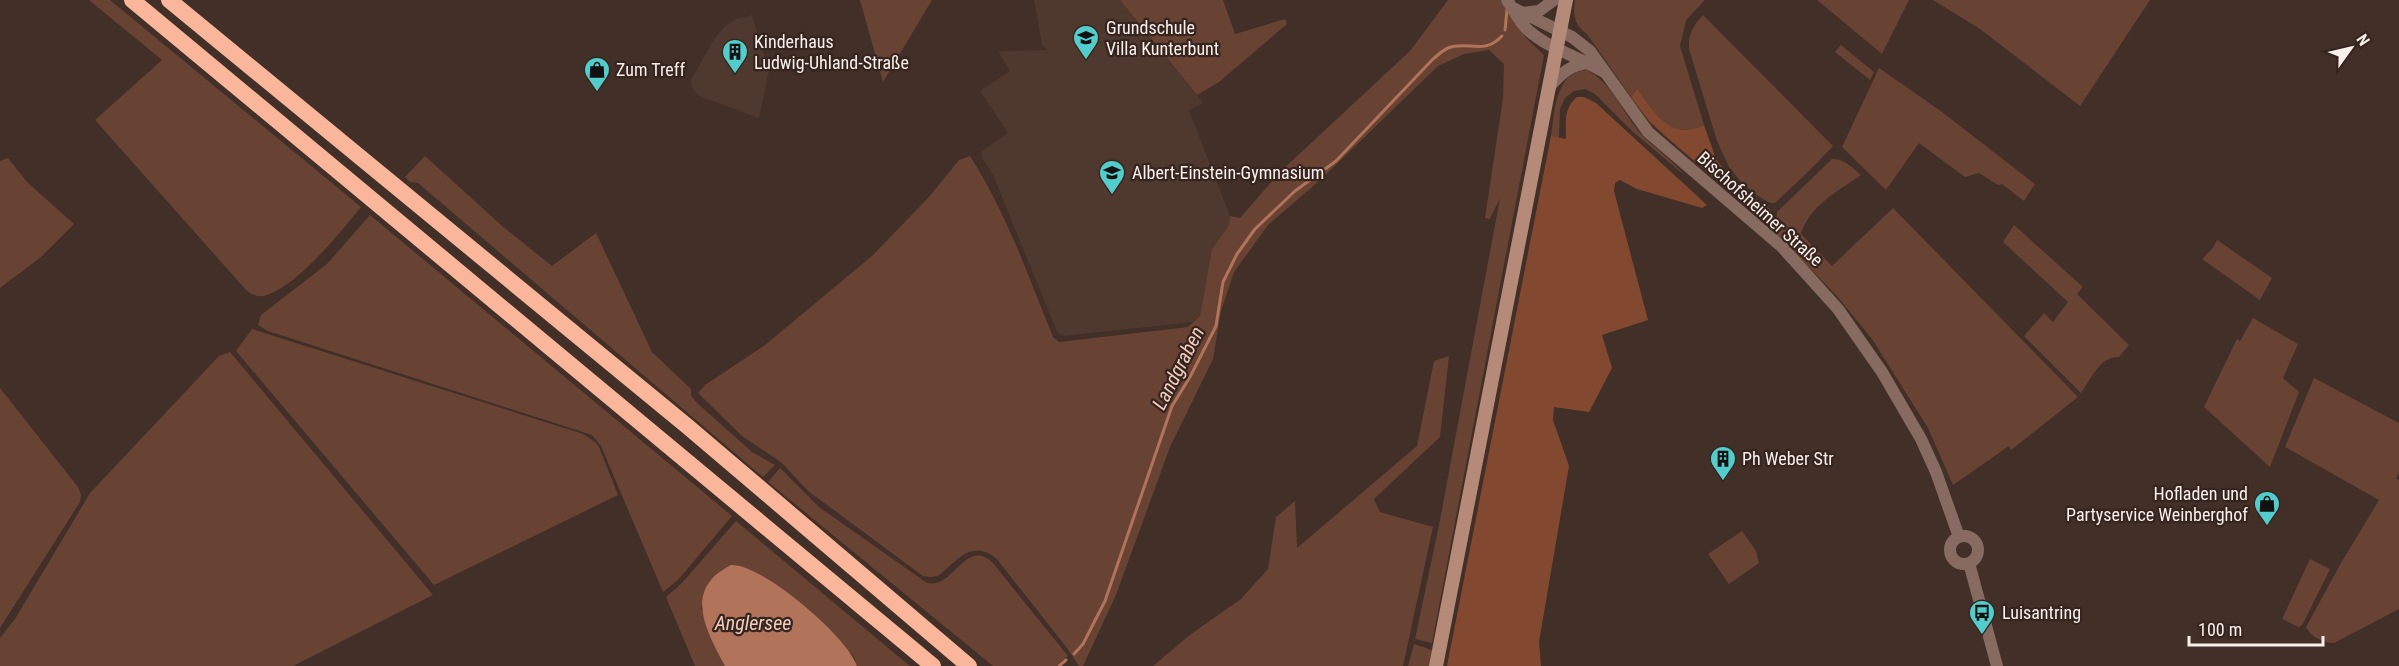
<svg xmlns="http://www.w3.org/2000/svg" width="2399" height="666" viewBox="0 0 2399 666" font-family="'Roboto Condensed',sans-serif">
  <style>
    .built { fill: #4f382e }
    .green { fill: #684333 }
    .forest { fill: #834930 }
    .water { fill: #b17359 }
    .lines { fill: none; stroke-linecap: round; stroke-linejoin: round }
    .stream { stroke: #b17359; stroke-width: 3 }
    .tertiary { stroke: #876b60; stroke-width: 12 }
    .secondary { stroke: #b58a78; stroke-width: 14 }
    .motorway { stroke: #f9b69a; stroke-width: 16 }
    .labels { text-anchor: middle; stroke-width: 4.5; stroke-linejoin: round; paint-order: stroke }
    .poi-label { font-size: 18px; fill: #faefea; stroke: #36251f; text-anchor: start }
    .street-label { font-size: 18px; fill: #faefea; stroke: #36251f }
    .water-label { font-size: 20px; font-style: italic; fill: #f2cdbe; stroke: #36251f }
  </style>
  <rect width="100%" height="100%" fill="#412f28"/>
  <path class="built" d="M1034,0H1120L1203,103L1189,110L1230,216L1229,225L1212,249L1200,316L1193,322L1064,336L1057,332L993,175L982,158V151L1008,133L980,91L1010,71L998,51L1048,50L1042,45Z
    M752,15L769,71L759,118L699,96L692,88L691,80L714,39L724,27L736,19Z"/>
  <path class="green" d="M89,0H110L361,207C340,233 299,284 267,295C259,298 252,295 246,290L95,120L162,60Z
    M860,0H932L883,82Z
    M1120,0H1223L1235,34L1285,19L1287,24L1219,82L1197,95Z
    M1448,0H1500L1526,38L1544,55L1432,643L1415,639L1440,520L1500,198L1490,219L1485,218L1503,98L1504,64L1489,50L1464,54L1438,66L1318,182L1268,225L1234,272L1221,311L1213,359L1170,447L1116,595L1083,666H1079L1067,648L996,558C971,539 958,560 938,576L931,577L923,576L808,491L782,463L742,436L698,393L705,385L765,345L873,255L929,197L959,160L970,156C1006,212 1028,275 1053,337L1059,342L1188,327L1200,316L1212,249L1229,225L1230,216L1240,218L1281,171L1410,51Z
    M1575,0H1705L1686,20L1680,46L1704,125C1669,141 1656,113 1637,89L1631,97L1587,34C1574,25 1573,16 1575,0Z
    M1817,0H1909L1882,54Z
    M1933,0H2150L2080,106L1980,29Z
    M1703,15L1833,146L1814,166L1775,203H1770L1758,196L1741,182L1729,167L1717,141L1689,49C1688,34 1693,26 1703,15Z
    M1841,45L1874,72L1870,80L1835,52Z
    M1879,68L1942,112L2035,184L2024,201L2002,184L1998,185L1979,173L1965,177L1919,143L1886,190L1842,147Z
    M1587,70C1612,83 1623,113 1641,134C1654,147 1669,158 1682,172L1683,174L1632,131L1595,94L1585,89L1574,91L1565,98L1560,109L1559,138L1551,136C1555,110 1555,72 1587,70Z
    M425,156L501,225L552,266L596,233L652,352L691,389V395L696,402L752,452L775,465L763,477L418,183L410,182L405,177Z
    M8,158L27,182L74,224L41,257L0,288V161Z
    M1832,159C1843,158 1853,168 1861,175C1838,191 1810,205 1801,234L1832,266L1893,208L2078,397L2011,450L2009,446L1953,485L1928,428L1872,339L1837,296L1776,234L1777,212Z
    M370,215L732,516L678,580L663,592L601,446L592,435L268,331L258,325L261,315L327,264Z
    M2014,225L2083,287L2077,294L2129,345L2119,357C2100,356 2091,379 2081,393L2024,336L2044,313L2053,322L2068,302L2003,242Z
    M2217,240L2272,278L2260,300L2202,259L2213,248Z
    M2253,318L2298,344L2283,378L2299,392L2270,467L2204,407L2237,339L2240,341Z
    M252,329L583,434L595,442L599,447L618,495L434,585L236,351Z
    M230,352L433,595L293,666H0V638L15,619L90,493L219,356Z
    M1449,356L1440,437L1374,499L1380,512L1433,527L1403,666H1153L1191,634L1241,599L1268,569L1276,517L1295,501L1297,548L1417,446L1434,361Z
    M2314,378L2399,423V474L2396,478L2399,480V609L2334,643C2323,643 2311,637 2306,627L2341,563L2379,500L2285,447Z
    M0,388L78,487L81,495L80,502L0,628Z
    M780,468L819,507L927,583C954,589 965,538 992,562L1068,656L1056,666H993L768,482Z
    M736,521L910,666H857L854,657C820,620 784,584 736,565L721,570L701,608L725,666H695L666,597L681,584Z
    M1742,531L1756,551L1759,563L1729,584L1708,554Z
    M2310,559L2330,569L2303,624L2299,627L2282,619Z
    M1414,644L1432,650L1429,666H1408Z"/>
  <path class="forest" d="M1637,89C1656,113 1669,141 1704,125L1716,159L1735,184L1771,210L1767,223L1664,135L1649,121L1631,97Z
    M1577,97H1584L1596,103L1707,205L1702,208L1637,189L1620,180L1615,183L1614,191L1648,320L1602,335L1612,368L1589,412L1554,407L1553,420L1569,466L1539,642L1541,666H1447L1551,136L1566,139C1566,124 1563,108 1577,97Z"/>
  <path class="water" d="M731,565C761,563 848,637 857,666H725C705,629 683,589 731,565Z"/>
  <g class="lines">
    <path class="stream" d="M1505,30L1507,10
      M1074,654L1083,644L1105,601L1172,406L1190,377L1216,326L1223,282L1237,254L1255,229L1295,191L1336,161L1433,59C1437,56 1443,50 1448,48C1468,40 1483,56 1502,36
      M1059,666L1066,660"/>
    <path class="tertiary" d="M1507,0C1514,10 1519,22 1529,31C1551,50 1580,57 1604,72
      M1513,8L1572,37L1590,51L1648,132L1782,247L1838,309L1882,372L1921,439L1936,472L1959,537
      M1523,13L1539,11L1554,0
      M1548,88C1561,74 1570,64 1590,63
      M1950 550a14 14 0 1 1 28 0a14 14 0 1 1-28 0Z
      M1969,563L1997,666"/>
    <path class="secondary" d="M1436,666L1566,0"/>
    <path class="motorway" d="M132,0L933,666
      M169,0L687,426L969,666"/>
  </g>
  <defs>
    <symbol id="school-pin" viewBox="-11 -11 22 30"><path d="M0 17L-7.5 6A9.5 9.5 0 1 1 7.5 6Z" fill="#53cdcb" stroke="#36251f"/><path d="M0-5L7-2L0 1L-7-2ZM-4 1L0 2.5L4 1V4Q0 6-4 4Z" fill="#111"/></symbol>
    <symbol id="building-pin" viewBox="-11 -11 22 30"><path d="M0 17L-7.5 6A9.5 9.5 0 1 1 7.5 6Z" fill="#53cdcb" stroke="#36251f"/><path d="M-4-6H4V6H1V3H-1V6H-4ZM-2.5-4.3h1.7v1.8h-1.7ZM.8-4.3h1.7v1.8H.8ZM-2.5-1h1.7V.8h-1.7ZM.8-1h1.7V.8H.8Z" fill="#111"/></symbol>
    <symbol id="shop-pin" viewBox="-11 -11 22 30"><path d="M0 17L-7.5 6A9.5 9.5 0 1 1 7.5 6Z" fill="#53cdcb" stroke="#36251f"/><path d="M-5-2.5h2.3a2.7 3.5 0 0 1 5.4 0H5L5.5 6h-11ZM-1.5-2.5h3a1.5 2.3 0 0 0-3 0Z" fill="#111"/></symbol>
    <symbol id="bus-pin" viewBox="-11 -11 22 30"><path d="M0 17L-7.5 6A9.5 9.5 0 1 1 7.5 6Z" fill="#53cdcb" stroke="#36251f"/><path d="M-5-6H5V4H4V6H2V4H-2V6H-4V4H-5ZM-3.5-4V0h7V-4ZM-3.5 1.2v1.5H-2V1.2ZM2 1.2v1.5H3.5V1.2Z" fill="#111"/></symbol>
  </defs>
  <g fill-rule="evenodd">
    <use href="#school-pin" x="1071" y="23" width="30" height="40"/>
    <use href="#building-pin" x="720" y="37" width="30" height="40"/>
    <use href="#shop-pin" x="582" y="55" width="30" height="40"/>
    <use href="#school-pin" x="1097" y="158" width="30" height="40"/>
    <use href="#building-pin" x="1708" y="444" width="30" height="40"/>
    <use href="#shop-pin" x="2252" y="489" width="30" height="40"/>
    <use href="#bus-pin" x="1967" y="598" width="30" height="40"/>
  </g>
  <g class="labels">
    <g class="poi-label">
      <text x="1106" y="34">Grundschule<tspan x="1106" dy="21">Villa Kunterbunt</tspan></text>
      <text x="754" y="48">Kinderhaus<tspan x="754" dy="21">Ludwig-Uhland-Straße</tspan></text>
      <text x="616" y="76">Zum Treff</text>
      <text x="1132" y="179">Albert-Einstein-Gymnasium</text>
      <text x="1742" y="465">Ph Weber Str</text>
      <text x="2248" y="500" text-anchor="end">Hofladen und<tspan x="2248" dy="21">Partyservice Weinberghof</tspan></text>
      <text x="2002" y="619">Luisantring</text>
    </g>
    <g class="street-label">
      <text transform="translate(1760 209) rotate(42)" y="6">Bischofsheimer Straße</text>
    </g>
    <g class="water-label">
      <text transform="translate(1178 368) rotate(-63)" y="7">Landgraben</text>
      <text x="753" y="630">Anglersee</text>
    </g>
  </g>
  <g transform="translate(2351 48) rotate(56)" stroke="#36251f" stroke-width="4.5" paint-order="stroke">
  <path d="M0-4.5L10 22L0 15L-10 22Z" fill="#faefea"/>
  <text y="-9" font-size="16" font-weight="bold" text-anchor="middle" fill="#faefea">N</text>
  </g>
  <path d="M2189 636v9h134v-9" fill="none" stroke="#faefea" stroke-width="3"/>
  <text x="2198" y="636" font-size="18" fill="#faefea" stroke="#36251f" stroke-width="4.5" paint-order="stroke">100 m</text>
</svg>
